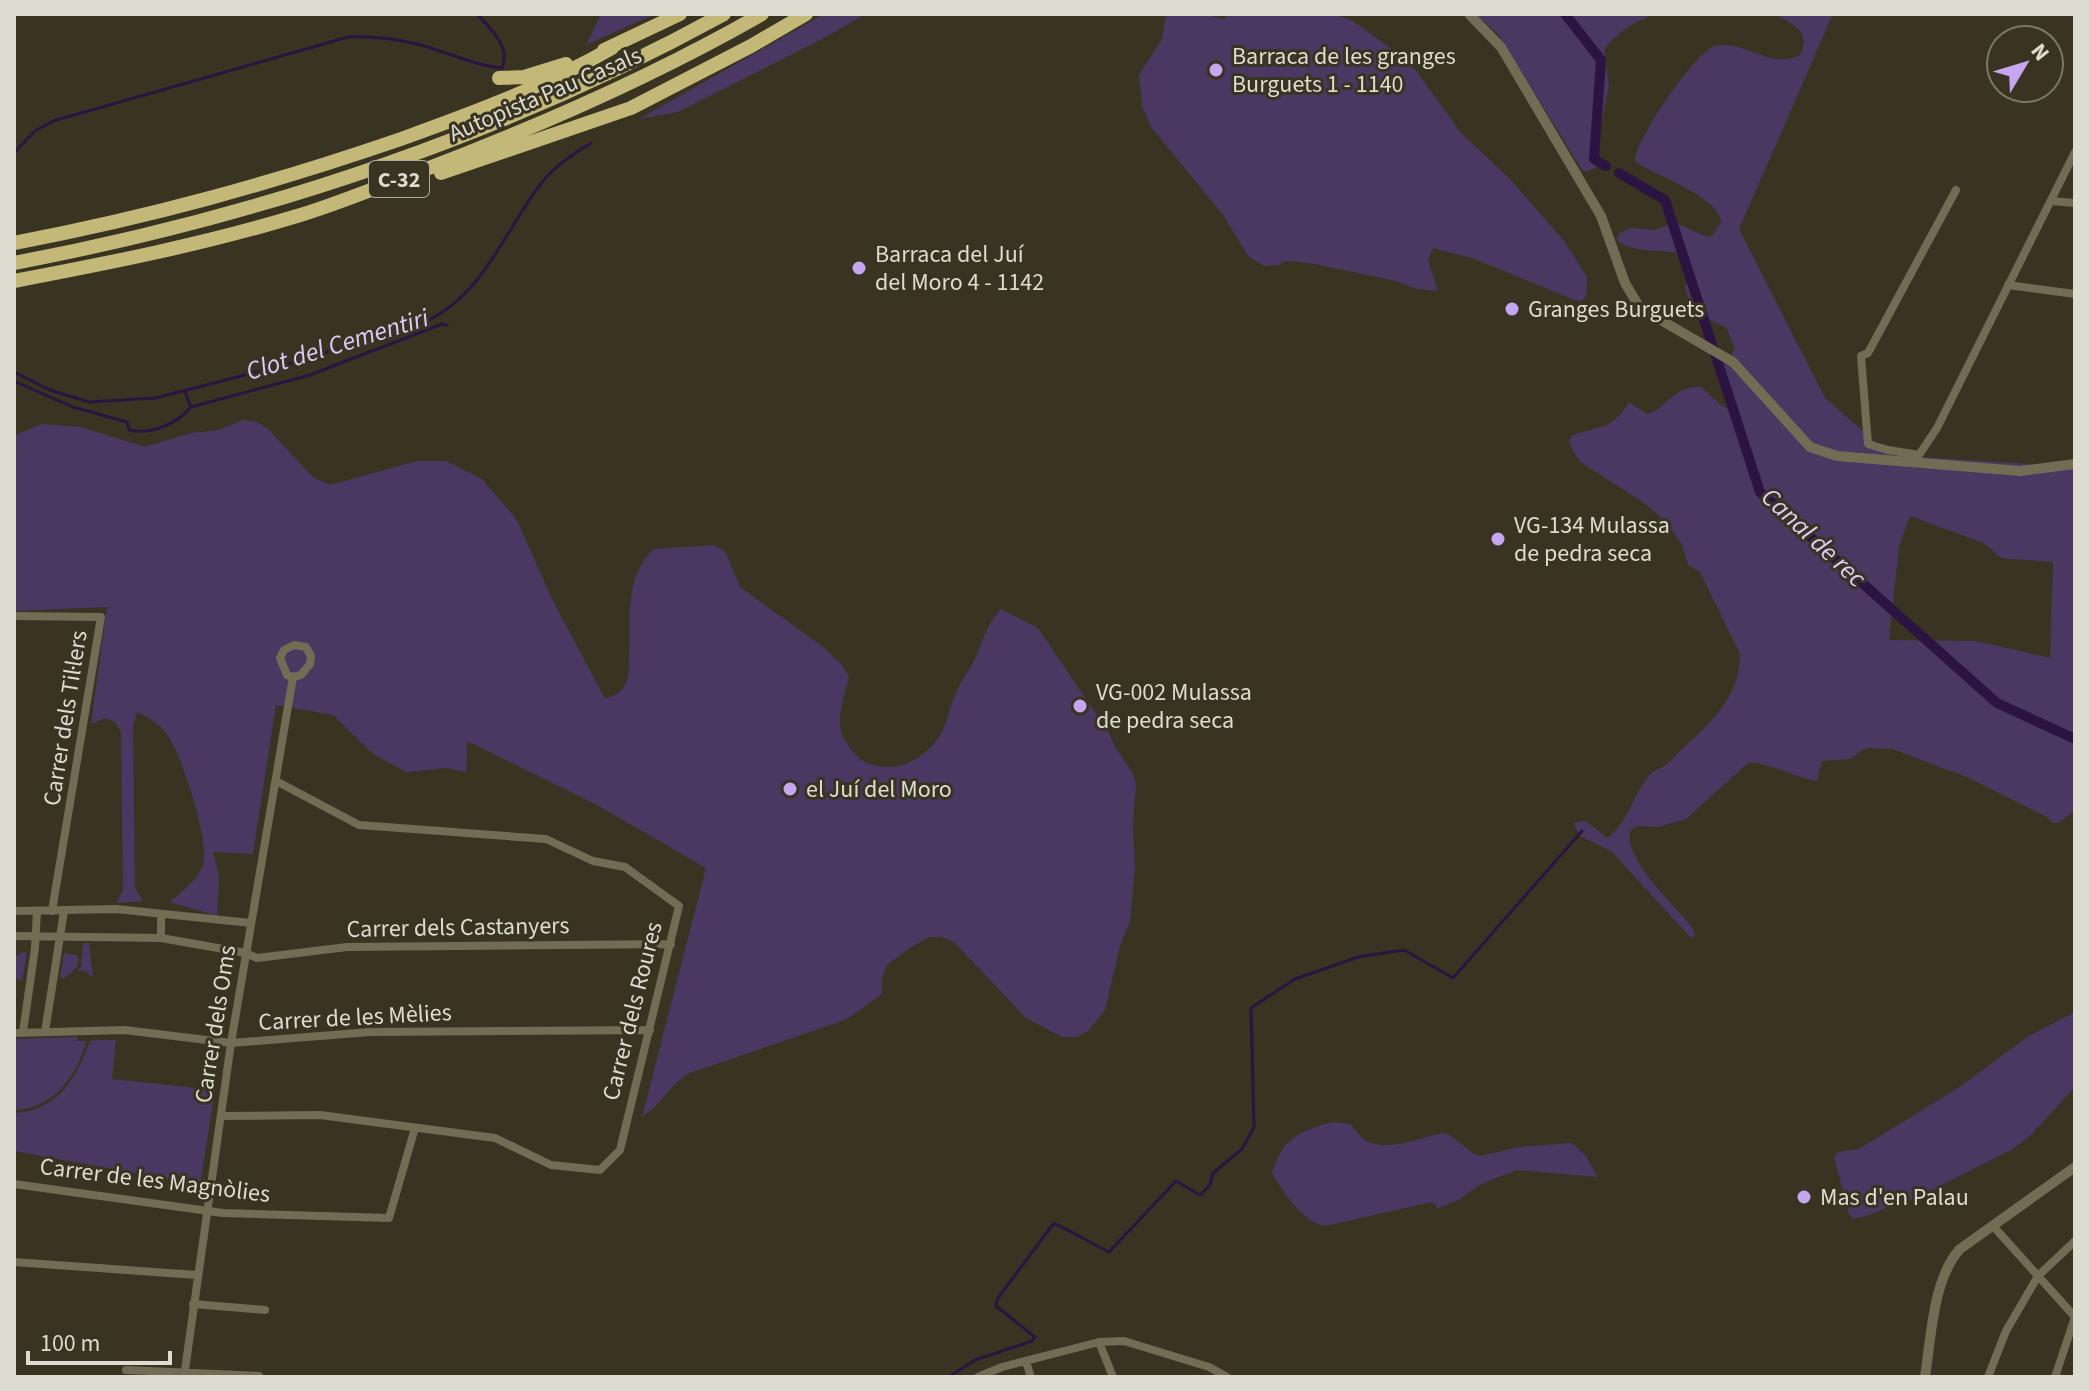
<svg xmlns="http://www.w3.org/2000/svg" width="2089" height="1391" viewBox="0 0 2089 1391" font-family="'Source Sans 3',sans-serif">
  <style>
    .green { fill: #4b3862; fill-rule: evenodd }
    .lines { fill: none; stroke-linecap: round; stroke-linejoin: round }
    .stream { stroke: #2b1442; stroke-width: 3 }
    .canal { stroke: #2b1442; stroke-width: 10 }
    .minor { stroke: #716c53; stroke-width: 8 }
    .tertiary { stroke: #716c53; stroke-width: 10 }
    .motorway { stroke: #c4b878; stroke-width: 14 }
    .poi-dot { fill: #c6a6f0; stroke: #383421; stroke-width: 3 }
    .labels { text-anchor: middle; stroke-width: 6; stroke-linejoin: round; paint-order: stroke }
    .shield { fill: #383421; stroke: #acaa9c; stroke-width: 2 }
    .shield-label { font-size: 22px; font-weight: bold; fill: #dedcd1 }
    .poi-label { font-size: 24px; fill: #dedcd1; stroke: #383421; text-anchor: start }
    .street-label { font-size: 24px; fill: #dedcd1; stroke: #383421 }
    .water-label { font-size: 26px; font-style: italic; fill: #dfcbfb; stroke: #383421 }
  </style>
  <rect width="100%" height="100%" fill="#383421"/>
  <path class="green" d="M601,14H655L586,45Z
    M824,14H866L820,40L678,112L639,119Z
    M1166,14H1204L1222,19L1232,14H1333L1353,21L1400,55L1417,72L1461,133L1510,179L1565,242L1587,277L1586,296L1581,301L1575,300L1472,258L1433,248L1428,260L1438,291L1417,289L1396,281L1310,263L1285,261L1279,265L1264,266L1248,256L1224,216L1151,127L1142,106L1139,75L1162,39Z
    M1476,14H1648L1647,18C1632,22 1613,37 1604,50L1609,86L1598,138L1596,167L1590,171H1583L1579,165L1499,35Z
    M1775,14H1833L1739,229L1825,398L1890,455L2063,466L2075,463V810L2059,823H2052L2047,817L1969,778L1893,749L1869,748L1862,750L1851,759L1822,761L1817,781C1797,778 1765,761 1748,763L1686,819L1658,827L1636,826L1630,831C1624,860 1673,903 1690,925L1695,933L1692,939L1611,851L1580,836L1573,823L1586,821L1607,838C1630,821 1631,798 1648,777C1653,770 1661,769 1668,763C1674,758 1679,751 1685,746C1713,722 1741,693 1740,654L1700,572L1688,565L1682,544L1665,521L1644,503L1579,461L1569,443L1571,436C1598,425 1611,432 1629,402L1647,414C1666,410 1671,386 1701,387L1723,407L1730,408L1734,403L1720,370L1735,349L1726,327L1701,316L1689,299L1685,287C1712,233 1640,263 1617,240L1618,234L1630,228L1655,230L1674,222L1707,237L1713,235L1721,222C1720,197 1656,176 1635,161C1634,142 1696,50 1715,46C1745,39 1771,71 1800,55C1812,32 1793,24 1775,14ZM1910,516L1984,543L2001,558L2053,562L2050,658L1976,641L1889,640L1899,546Z
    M243,420L257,422L268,429L313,477L330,485L417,461H446L482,479L517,520L552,599L605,699C613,695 620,694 625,685C629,678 629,669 629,661C632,622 622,579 654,549L715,545L726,553L740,587L823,647L842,665L849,677C844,699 833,722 846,742C856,758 866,766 885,767C905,769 925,755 937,740C947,727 949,709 955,695C959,684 967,674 973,663C982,644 986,624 1001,609L1038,628L1109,733L1115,747L1132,772L1136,784L1133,825L1135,867L1130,921L1120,946L1105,1010L1088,1031L1077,1037H1062L1026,1018L954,942L941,937H929L908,949L886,966L882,979V994L850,1017L836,1023L690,1073C668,1085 663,1104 642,1117L706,868L595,804L467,741L466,772L446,768L406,772L373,754L333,715L276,705L253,854L213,852L219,876L217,916L170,902C181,892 198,880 203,865C210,842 183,761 170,739C163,726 151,719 137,712L133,726L135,887L143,901L116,903L123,890L121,732L115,722L106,718L91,724L107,607L14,611V436L41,424L81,427L145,447L191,433L219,430Z
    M83,943H89L93,977L83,970L77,972L81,966Z
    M23,952L27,953L22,981L14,977V957Z
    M64,953L77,955C81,967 73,971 64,978L60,977Z
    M2075,1012V1087L2030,1136L2011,1150L1912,1200C1890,1203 1874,1216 1853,1219L1849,1214L1834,1157L1838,1152L1859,1149L1961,1086L2027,1037Z
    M77,1037V1041H86C78,1076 52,1109 14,1110V1039Z
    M96,1040H116L112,1079L215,1090L200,1185L14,1151V1113C59,1111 76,1078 90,1041Z
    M1333,1122L1350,1124C1356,1130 1361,1139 1369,1142C1391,1151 1420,1138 1442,1133L1448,1134L1474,1154L1481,1156L1519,1147L1572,1143L1586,1156L1598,1177L1517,1170L1481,1184L1458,1200L1438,1208L1432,1202L1325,1226C1300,1220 1286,1194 1272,1174C1282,1138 1299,1131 1333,1122Z"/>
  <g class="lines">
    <path class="stream" d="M14,153L35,131L53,121L348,37C372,36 393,38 417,44C445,51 472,65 502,68C511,47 491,29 477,14
      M14,372L50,390L89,402L155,398L292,363L427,321C485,293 505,229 543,181C557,164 574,154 591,143
      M14,381L73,407L127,422L129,430C151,435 177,424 191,407L310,375L442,324L447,325
      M185,392L191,407
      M949,1377L975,1360L1032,1341L1035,1337L996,1306L998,1298L1054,1223L1109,1252L1176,1181L1200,1195L1210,1185L1213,1173L1242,1149L1254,1127L1251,1008L1295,979L1358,957L1404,950L1453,978L1582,831"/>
    <path class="canal" d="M1565,14L1601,60L1594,159L1606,166
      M1619,173L1665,200L1760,492L1997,703L2075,739"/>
    <path class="minor" d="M1956,190L1868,353L1861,356L1868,444L1888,450L1919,455L1937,428L2075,152
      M2051,201L2075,203
      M2008,285L2075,294
      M14,616L101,617L52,911
      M294,645L306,647L311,656L310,664L301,675L293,677L287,675L280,658L284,650Z
      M14,911L116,909L251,923
      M14,936L161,938L246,953L257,958L347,947L671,944
      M161,938V916
      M23,1032L35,948L37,911
      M45,1032L64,911
      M14,1033L125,1030L231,1043L370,1032L650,1030
      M222,1116L320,1115L495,1138L551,1165L600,1170L620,1150L679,906L625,867L593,861L546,839L359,825L276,781
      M14,1184L223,1213L389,1218L415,1128
      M1993,1226L2075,1317L2055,1377
      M14,1262L197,1275
      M193,1304L265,1310
      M1099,1342L1113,1377
      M1026,1362L1031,1377
      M126,1370L259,1376
      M184,1377L231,1043L293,677
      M978,1377L1002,1367L1099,1342L1124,1341L1209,1367L1227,1377
      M1988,1377L2006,1331L2038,1276L2075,1241"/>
    <path class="tertiary" d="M1469,14L1501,47L1601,216L1625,283L1640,308L1733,362L1810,447L1837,456L2020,471L2075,464
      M1925,1377C1931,1338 1933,1278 1960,1249L2075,1167"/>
    <path class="motorway" d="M604,50L680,14
      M499,78L524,77L566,64
      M441,173L631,108L751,46L806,14
      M14,243C150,217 270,184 401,139C473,113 546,86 612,48
      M14,263C262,216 503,135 724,14
      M14,281C109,263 205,244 297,216C337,204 377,187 416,173C535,128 652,77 762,14"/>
  </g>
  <g class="poi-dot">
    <circle cx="1216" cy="70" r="8"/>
    <circle cx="859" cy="268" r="8"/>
    <circle cx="1512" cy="309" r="8"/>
    <circle cx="1498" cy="539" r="8"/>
    <circle cx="1080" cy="706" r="8"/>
    <circle cx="790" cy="789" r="8"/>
    <circle cx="1804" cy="1197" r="8"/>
  </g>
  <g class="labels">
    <rect class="shield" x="369" y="161" width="60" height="36" rx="6"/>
    <g class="shield-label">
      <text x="399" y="187">C-32</text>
    </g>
    <g class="poi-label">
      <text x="1232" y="64">Barraca de les granges<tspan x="1232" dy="28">Burguets 1 - 1140</tspan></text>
      <text x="875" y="262">Barraca del Juí<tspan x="875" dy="28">del Moro 4 - 1142</tspan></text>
      <text x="1528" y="317">Granges Burguets</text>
      <text x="1514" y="533">VG-134 Mulassa<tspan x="1514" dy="28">de pedra seca</tspan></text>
      <text x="1096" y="700">VG-002 Mulassa<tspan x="1096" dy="28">de pedra seca</tspan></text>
      <text x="806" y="797">el Juí del Moro</text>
      <text x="1820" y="1205">Mas d'en Palau</text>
    </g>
    <g class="street-label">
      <text transform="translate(545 94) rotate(-23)" y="8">Autopista Pau Casals</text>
      <text transform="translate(65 718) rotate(-81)" y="8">Carrer dels Til·lers</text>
      <text transform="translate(458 927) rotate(-1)" y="8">Carrer dels Castanyers</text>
      <text transform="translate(632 1011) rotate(-76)" y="8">Carrer dels Roures</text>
      <text transform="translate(355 1017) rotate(-3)" y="8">Carrer de les Mèlies</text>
      <text transform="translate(215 1024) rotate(-81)" y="8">Carrer dels Oms</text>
      <text transform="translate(155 1180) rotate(7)" y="8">Carrer de les Magnòlies</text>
    </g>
    <g class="water-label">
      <text transform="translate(337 344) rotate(-17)" y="9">Clot del Cementiri</text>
      <text transform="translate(1814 537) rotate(43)" y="9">Canal de rec</text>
    </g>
  </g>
  <rect width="2089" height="1391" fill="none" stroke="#dedcd1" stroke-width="32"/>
  <g transform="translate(2025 64) rotate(52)"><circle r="38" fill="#383421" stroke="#7a7767" stroke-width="2"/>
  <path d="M0-6L14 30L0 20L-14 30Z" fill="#c6a6f0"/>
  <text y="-12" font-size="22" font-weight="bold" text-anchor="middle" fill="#dedcd1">N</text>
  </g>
  <path d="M28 1351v12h142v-12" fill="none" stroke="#dedcd1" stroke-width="4"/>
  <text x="40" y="1351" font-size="24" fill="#dedcd1" stroke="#383421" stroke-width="6" paint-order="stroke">100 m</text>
</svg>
